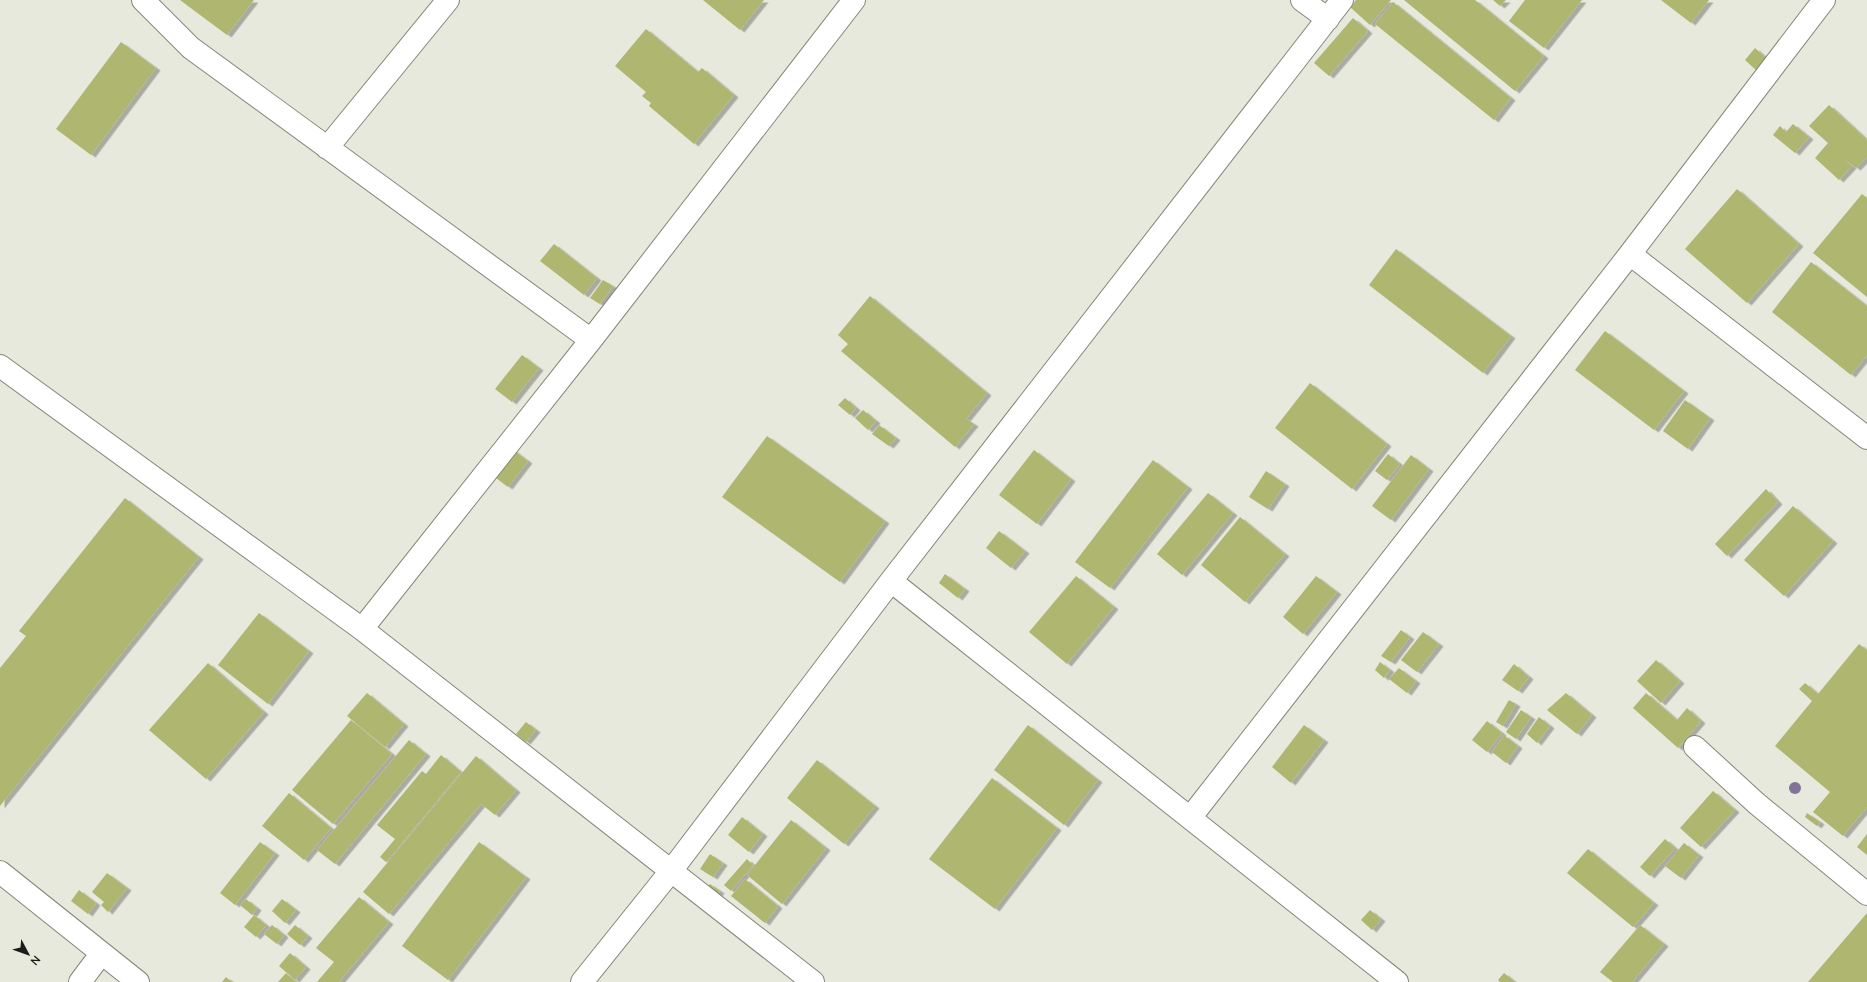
<svg xmlns="http://www.w3.org/2000/svg" width="1867" height="982" viewBox="0 0 1867 982" font-family="'Nunito Sans',sans-serif">
  <style>
    .building { fill: #aeb66f; filter: url(#shadow) }
    .lines { fill: none; stroke-linecap: round; stroke-linejoin: round }
    .minor-casing { stroke: #84867a; stroke-width: 24 }
    .minor { stroke: #fff; stroke-width: 22 }
    .tree { fill: #817498 }
  </style>
  <defs>
    <filter id="shadow"><feDropShadow dx="4.5" dy="2.5" stdDeviation="0" flood-color="#0004"/></filter>
  </defs>
  <rect width="100%" height="100%" fill="#e7e9dc"/>
  <path class="building" d="M180,0H254L227,35Z
    M703,0H764L740,30Z
    M1356,0H1391L1370,25L1350,7Z
    M1404,0H1475L1544,56L1515,91Z
    M1493,0H1506L1500,6Z
    M1525,0H1582L1544,48L1509,21Z
    M1661,0H1709L1691,23Z
    M1393,2L1511,98L1494,120L1375,24Z
    M1353,18L1368,31L1329,76L1314,63Z
    M646,29L698,72L702,68L734,95L694,144L649,106L651,103L642,96L646,92L615,66Z
    M121,42L156,68L91,155L56,129Z
    M1755,48L1767,59L1757,71L1745,60Z
    M1829,105L1867,140V157L1856,168L1843,158L1852,166L1839,180L1815,158L1828,143L1809,126Z
    M1793,124L1809,137L1795,153L1773,135L1780,126L1786,132Z
    M1737,189L1799,244L1747,303L1685,249Z
    M1862,194L1867,198V297L1813,253Z
    M554,244L597,278L584,295L540,261Z
    M1396,249L1511,336L1483,373L1369,285Z
    M1811,262L1867,306V355L1851,375L1772,312Z
    M603,280L613,286L600,304L590,298Z
    M870,296L987,393L966,419L974,424L955,447L841,351L848,344L838,335Z
    M1605,331L1684,391L1654,430L1575,370Z
    M522,355L539,368L512,402L495,389Z
    M1310,383L1387,444L1352,489L1275,428Z
    M845,398L856,408L850,415L838,405Z
    M1685,400L1710,418L1688,449L1663,431Z
    M863,410L876,421L868,430L855,418Z
    M879,425L896,438L889,446L872,434Z
    M767,436L885,521L840,582L722,497Z
    M512,449L528,461L508,487L492,475Z
    M1034,450L1071,479L1037,524L999,495Z
    M1388,454L1400,464L1387,480L1375,471Z
    M1411,455L1429,469L1391,520L1372,506Z
    M1153,460L1188,487L1110,588L1075,562Z
    M1266,471L1285,484L1268,509L1249,497Z
    M1766,489L1778,502L1727,556L1715,544Z
    M1208,493L1233,513L1182,575L1157,554Z
    M125,498L199,557L0,806V668L26,636L19,631Z
    M1793,506L1833,541L1784,596L1744,560Z
    M1240,517L1285,554L1245,602L1201,565Z
    M999,531L1025,551L1011,568L986,548Z
    M945,574L965,589L958,598L939,583Z
    M1076,576L1114,607L1067,664L1029,632Z
    M1316,576L1337,592L1303,634L1283,617Z
    M259,613L309,651L268,704L218,665Z
    M1401,630L1410,637L1391,662L1381,656Z
    M1423,632L1439,644L1417,672L1401,660Z
    M1859,644L1867,650V807L1843,836L1813,812L1830,792L1775,746L1812,701L1799,689L1805,683L1818,694Z
    M1656,660L1680,681L1661,703L1637,681Z
    M1380,662L1390,670L1384,678L1375,670Z
    M208,663L264,712L206,779L149,730Z
    M1514,664L1529,677L1518,691L1502,680Z
    M1399,668L1416,681L1407,693L1389,679Z
    M367,693L404,724L385,747L347,716Z
    M1566,693L1592,715L1577,734L1547,710Z
    M1646,693L1677,720L1687,708L1701,721L1678,748L1633,708Z
    M1509,700L1516,704L1503,726L1496,722Z
    M1521,710L1531,717L1516,739L1506,732Z
    M1539,717L1550,726L1537,743L1527,734Z
    M351,720L392,754L333,824L292,790Z
    M1487,721L1502,733L1487,752L1472,740Z
    M526,722L536,730L526,742L516,734Z
    M1028,725L1098,780L1064,825L994,770Z
    M1304,725L1324,740L1291,783L1272,767Z
    M1504,735L1518,746L1506,763L1492,752Z
    M409,740L426,754L335,864L317,850Z
    M441,755L461,772L386,862L380,857L395,839L377,825L422,771L426,774Z
    M476,756L516,790L495,815L481,804L389,914L363,892Z
    M817,760L875,806L844,844L787,798Z
    M992,778L1057,828L995,909L929,859Z
    M1713,791L1735,810L1701,847L1680,828Z
    M289,793L331,828L304,860L262,826Z
    M1807,813L1820,822L1817,826L1805,817Z
    M742,817L763,834L749,852L728,835Z
    M791,820L826,848L782,904L747,875Z
    M1867,834V855L1857,847Z
    M1665,839L1675,848L1650,876L1640,867Z
    M260,842L275,853L235,905L220,893Z
    M479,842L526,877L448,980L402,946Z
    M1684,843L1699,855L1681,878L1665,866Z
    M1588,849L1654,903L1633,927L1567,873Z
    M710,854L723,863L713,877L700,869Z
    M747,859L753,865L731,891L724,885Z
    M107,873L127,888L108,912L101,905L104,902L92,892Z
    M745,879L778,906L765,923L731,896Z
    M710,884L720,891L713,901L703,893Z
    M79,890L96,903L88,914L71,901Z
    M359,897L389,922L339,982H317L334,962L316,948Z
    M246,899L257,908L252,915L240,905Z
    M282,899L296,910L285,923L272,911Z
    M1370,910L1381,919L1372,930L1361,920Z
    M1867,913V982H1808Z
    M254,915L266,925L256,937L244,927Z
    M272,925L284,935L277,944L264,934Z
    M295,925L308,936L300,945L287,934Z
    M1640,925L1664,944L1632,982H1613L1600,972Z
    M290,953L306,967L295,980L279,966Z
    M286,973L296,982H278Z
    M1504,973L1515,982H1500L1498,980Z
    M226,977L232,982H222Z"/>
  <g class="lines">
    <defs>
      <path id="minor" d="M143,0L191,48L591,340
        M1302,0L1328,19
        M327,148L448,0
        M1630,254L1867,438
        M0,366L362,629L813,982
        M891,581L1397,982
        M362,629L591,340L854,0
        M1695,747L1756,803L1867,894
        M1190,818L1630,254L1824,0
        M0,872L138,982
        M80,982L101,954
        M582,982L671,871L891,581L1342,0"/>
    </defs>
    <use href="#minor" class="minor-casing"/>
    <use href="#minor" class="minor"/>
  </g>
  <circle class="tree" cx="1795" cy="788" r="6"/>
  <g transform="translate(28 954) rotate(131)" stroke="#e7e9dc" stroke-width="3" paint-order="stroke">
  <path d="M0-3L7 15L0 10L-7 15Z" fill="#1b1c17"/>
  <text y="-6" font-size="11" font-weight="bold" text-anchor="middle" fill="#1b1c17">N</text>
  </g>
</svg>
